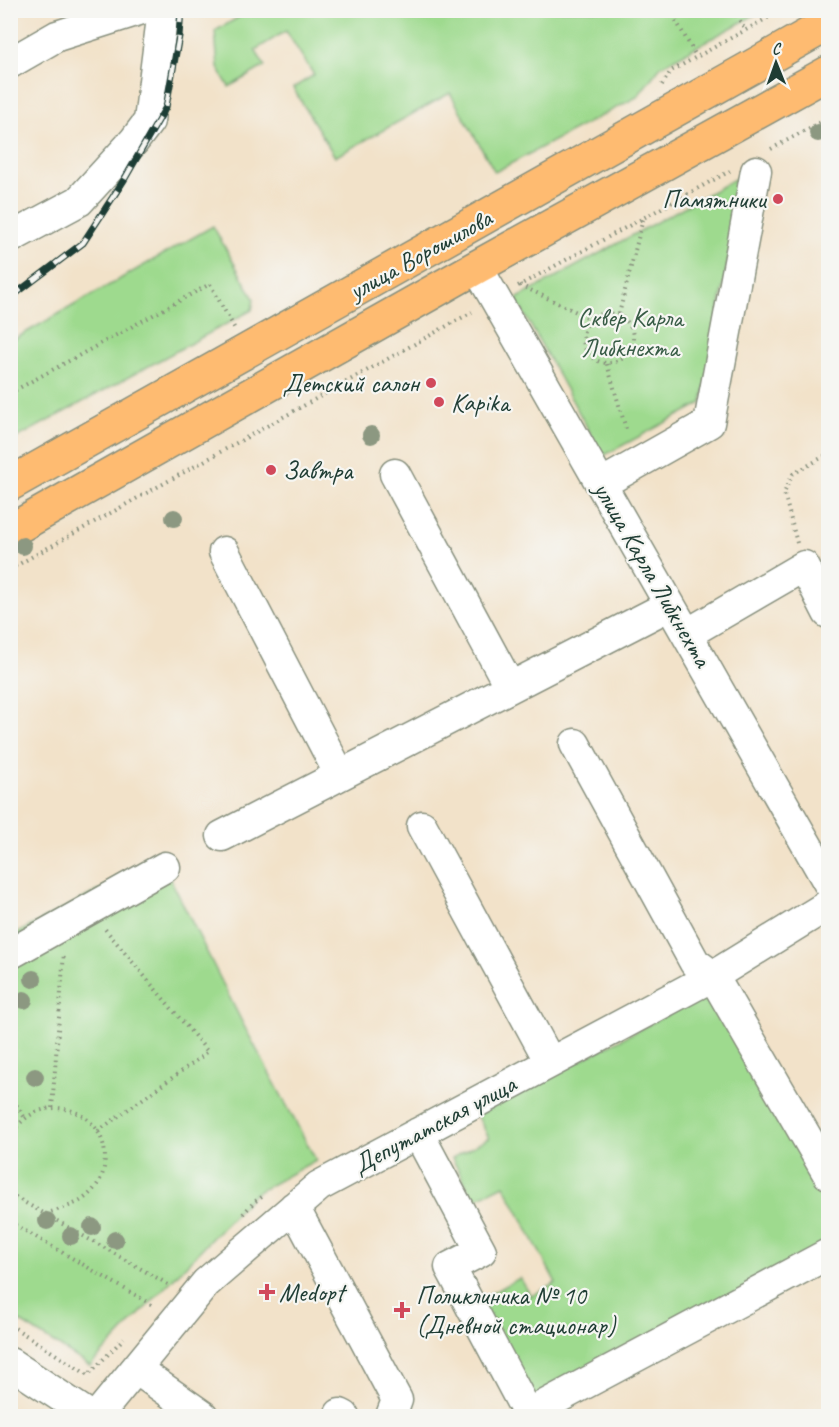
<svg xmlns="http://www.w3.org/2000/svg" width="839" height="1427" viewBox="0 0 839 1427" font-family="Caveat,sans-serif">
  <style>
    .green { fill: #9eda8e; stroke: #5e8c61; stroke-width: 1.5 }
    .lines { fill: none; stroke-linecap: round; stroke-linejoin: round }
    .minor-casing { stroke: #88907e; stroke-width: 33 }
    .major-casing { stroke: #88907e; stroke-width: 36 }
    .path { stroke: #88907e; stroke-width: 4; stroke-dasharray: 1.5 4.5; stroke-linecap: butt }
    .minor { stroke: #fff; stroke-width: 30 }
    .major { stroke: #febb71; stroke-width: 33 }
    .rail-casing { stroke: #1f3d34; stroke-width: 7 }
    .rail { stroke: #f6f6f2; stroke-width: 4.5; stroke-dasharray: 14; stroke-linecap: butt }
    .tree { fill: #8c9881 }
    .poi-dot { fill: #d1495b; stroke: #f6f6f2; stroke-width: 2 }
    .labels { text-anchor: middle; stroke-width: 4.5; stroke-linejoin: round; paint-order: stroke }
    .poi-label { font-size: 26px; fill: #1f3d34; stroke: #f6f6f2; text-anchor: start }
    .street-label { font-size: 26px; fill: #1f3d34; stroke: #f6f6f2 }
    .park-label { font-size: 26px; fill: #385c46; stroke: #f6f6f2 }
  </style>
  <rect width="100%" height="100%" fill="#f6f6f2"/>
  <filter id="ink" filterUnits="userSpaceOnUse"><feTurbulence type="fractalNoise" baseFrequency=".0167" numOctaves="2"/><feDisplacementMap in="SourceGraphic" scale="12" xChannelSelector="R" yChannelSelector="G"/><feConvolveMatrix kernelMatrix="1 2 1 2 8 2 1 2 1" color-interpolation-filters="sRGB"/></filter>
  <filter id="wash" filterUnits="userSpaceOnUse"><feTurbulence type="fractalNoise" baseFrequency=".008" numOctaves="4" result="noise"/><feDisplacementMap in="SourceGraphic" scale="24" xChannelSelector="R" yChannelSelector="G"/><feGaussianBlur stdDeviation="1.35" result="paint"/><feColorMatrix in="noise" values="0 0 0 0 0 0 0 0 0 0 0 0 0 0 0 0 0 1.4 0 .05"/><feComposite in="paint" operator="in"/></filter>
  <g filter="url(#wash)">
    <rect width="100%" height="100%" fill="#f2e2c9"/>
    <path class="green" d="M251,10H762V11L661,66L637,97L495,172L450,93L335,157L293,88L314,75L286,31L255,50L265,66L229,87L218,68L215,31Z
      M744,174L702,403L603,456L516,299Z
      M213,226L254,299L252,310L11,441V341Z
      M160,858L243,1024L316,1160L254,1194L90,1366L11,1316L10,937Z
      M712,991L828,1193V1245L533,1402L478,1300L520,1278L531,1296L556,1283L504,1185L474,1200L452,1158L489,1138L477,1115Z"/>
  </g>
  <g filter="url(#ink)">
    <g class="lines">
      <defs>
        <path id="minor" d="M10,63L57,36L139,10
          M10,238L79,201L134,141L149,121L163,10
          M477,267L828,882
          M395,474L510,687
          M601,484L709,423L756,171
          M224,552L340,775
          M687,634L804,566L828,613
          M575,744L695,963L713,976L828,1174
          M422,826L550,1062
          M222,836L670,605
          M10,954L165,867
          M418,1133L481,1251L450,1267L528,1414L828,1254
          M294,1207L397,1400L391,1416
          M10,1363L90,1416
          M136,1369L203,1416
          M340,1414L344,1416
          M97,1416L206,1283L319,1186L713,976L828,905"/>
        <path id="major" d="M10,484L828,24
          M10,531L477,267L828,73"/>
      </defs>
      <use href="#minor" class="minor-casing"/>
      <use href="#major" class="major-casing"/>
      <path class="path" d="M670,10L696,56
        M734,10L745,30
        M662,85L671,71L782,10
        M771,149L828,118
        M520,285L591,319
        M518,286L730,171
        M583 338a25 25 0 1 1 50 0a25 25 0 1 1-50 0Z
        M619,314L643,219
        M607,364L626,429
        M10,393L210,284L235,329
        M797,543L784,493L793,474L828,454
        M10,569L472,312
        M10,1095L25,1118
        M52,1108L64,953
        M98,1131L208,1052L105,929
        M10,1137C40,1082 118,1112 103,1172C100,1184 90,1195 80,1201C69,1207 56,1210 45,1214
        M10,1194L171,1286
        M243,1214L254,1202L262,1197
        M10,1222L154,1306
        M10,1325L88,1375L124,1338
        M10,1406L26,1416"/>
      <use href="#minor" class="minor"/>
      <use href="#major" class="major"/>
      <defs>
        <path id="rail" d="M10,298L83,243L124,180L166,107L179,36L181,10"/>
      </defs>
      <use href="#rail" class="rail-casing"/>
      <use href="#rail" class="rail"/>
    </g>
    <g class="tree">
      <circle cx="818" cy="133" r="9"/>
      <circle cx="371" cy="435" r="9"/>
      <circle cx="174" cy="518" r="9"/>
      <circle cx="23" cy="546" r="9"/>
      <circle cx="33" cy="979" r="9"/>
      <circle cx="24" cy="1000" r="9"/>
      <circle cx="35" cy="1077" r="9"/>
      <circle cx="47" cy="1221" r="9"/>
      <circle cx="92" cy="1227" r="9"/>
      <circle cx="71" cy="1236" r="9"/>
      <circle cx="115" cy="1240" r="9"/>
    </g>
  </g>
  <g class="poi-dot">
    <circle cx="778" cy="199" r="6"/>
    <circle cx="431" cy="383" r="6"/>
    <circle cx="439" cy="402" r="6"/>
    <circle cx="271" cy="470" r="6"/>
    <path d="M264 1283h6v6h6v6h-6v6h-6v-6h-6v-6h6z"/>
    <path d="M399 1301h6v6h6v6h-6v6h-6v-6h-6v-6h6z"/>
  </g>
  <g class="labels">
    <g class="poi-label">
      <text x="766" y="208" text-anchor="end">Памятники</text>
      <text x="419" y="392" text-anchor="end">Детский салон</text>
      <text x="451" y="411">Kapika</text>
      <text x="283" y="479">Завтра</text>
      <text x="279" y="1301">Medopt</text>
      <text x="416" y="1304">Поликлиника № 10<tspan x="416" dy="30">(Дневной стационар)</tspan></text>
    </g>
    <g class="street-label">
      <text transform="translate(420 254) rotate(-29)" y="9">улица Ворошилова</text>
      <text transform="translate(653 574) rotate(60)" y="9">улица Карла Либкнехта</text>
      <text transform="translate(434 1124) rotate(-28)" y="9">Депутатская улица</text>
    </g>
    <g class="park-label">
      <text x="630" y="326">Сквер Карла<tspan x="630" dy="30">Либкнехта</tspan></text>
    </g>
  </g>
  <rect width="839" height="1427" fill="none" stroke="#f6f6f2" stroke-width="36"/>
  <g transform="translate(776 63) rotate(359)" stroke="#f6f6f2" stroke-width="4.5" paint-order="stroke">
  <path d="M0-4.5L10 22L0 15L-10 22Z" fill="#1f3d34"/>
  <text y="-9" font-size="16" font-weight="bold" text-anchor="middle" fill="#1f3d34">С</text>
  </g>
</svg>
